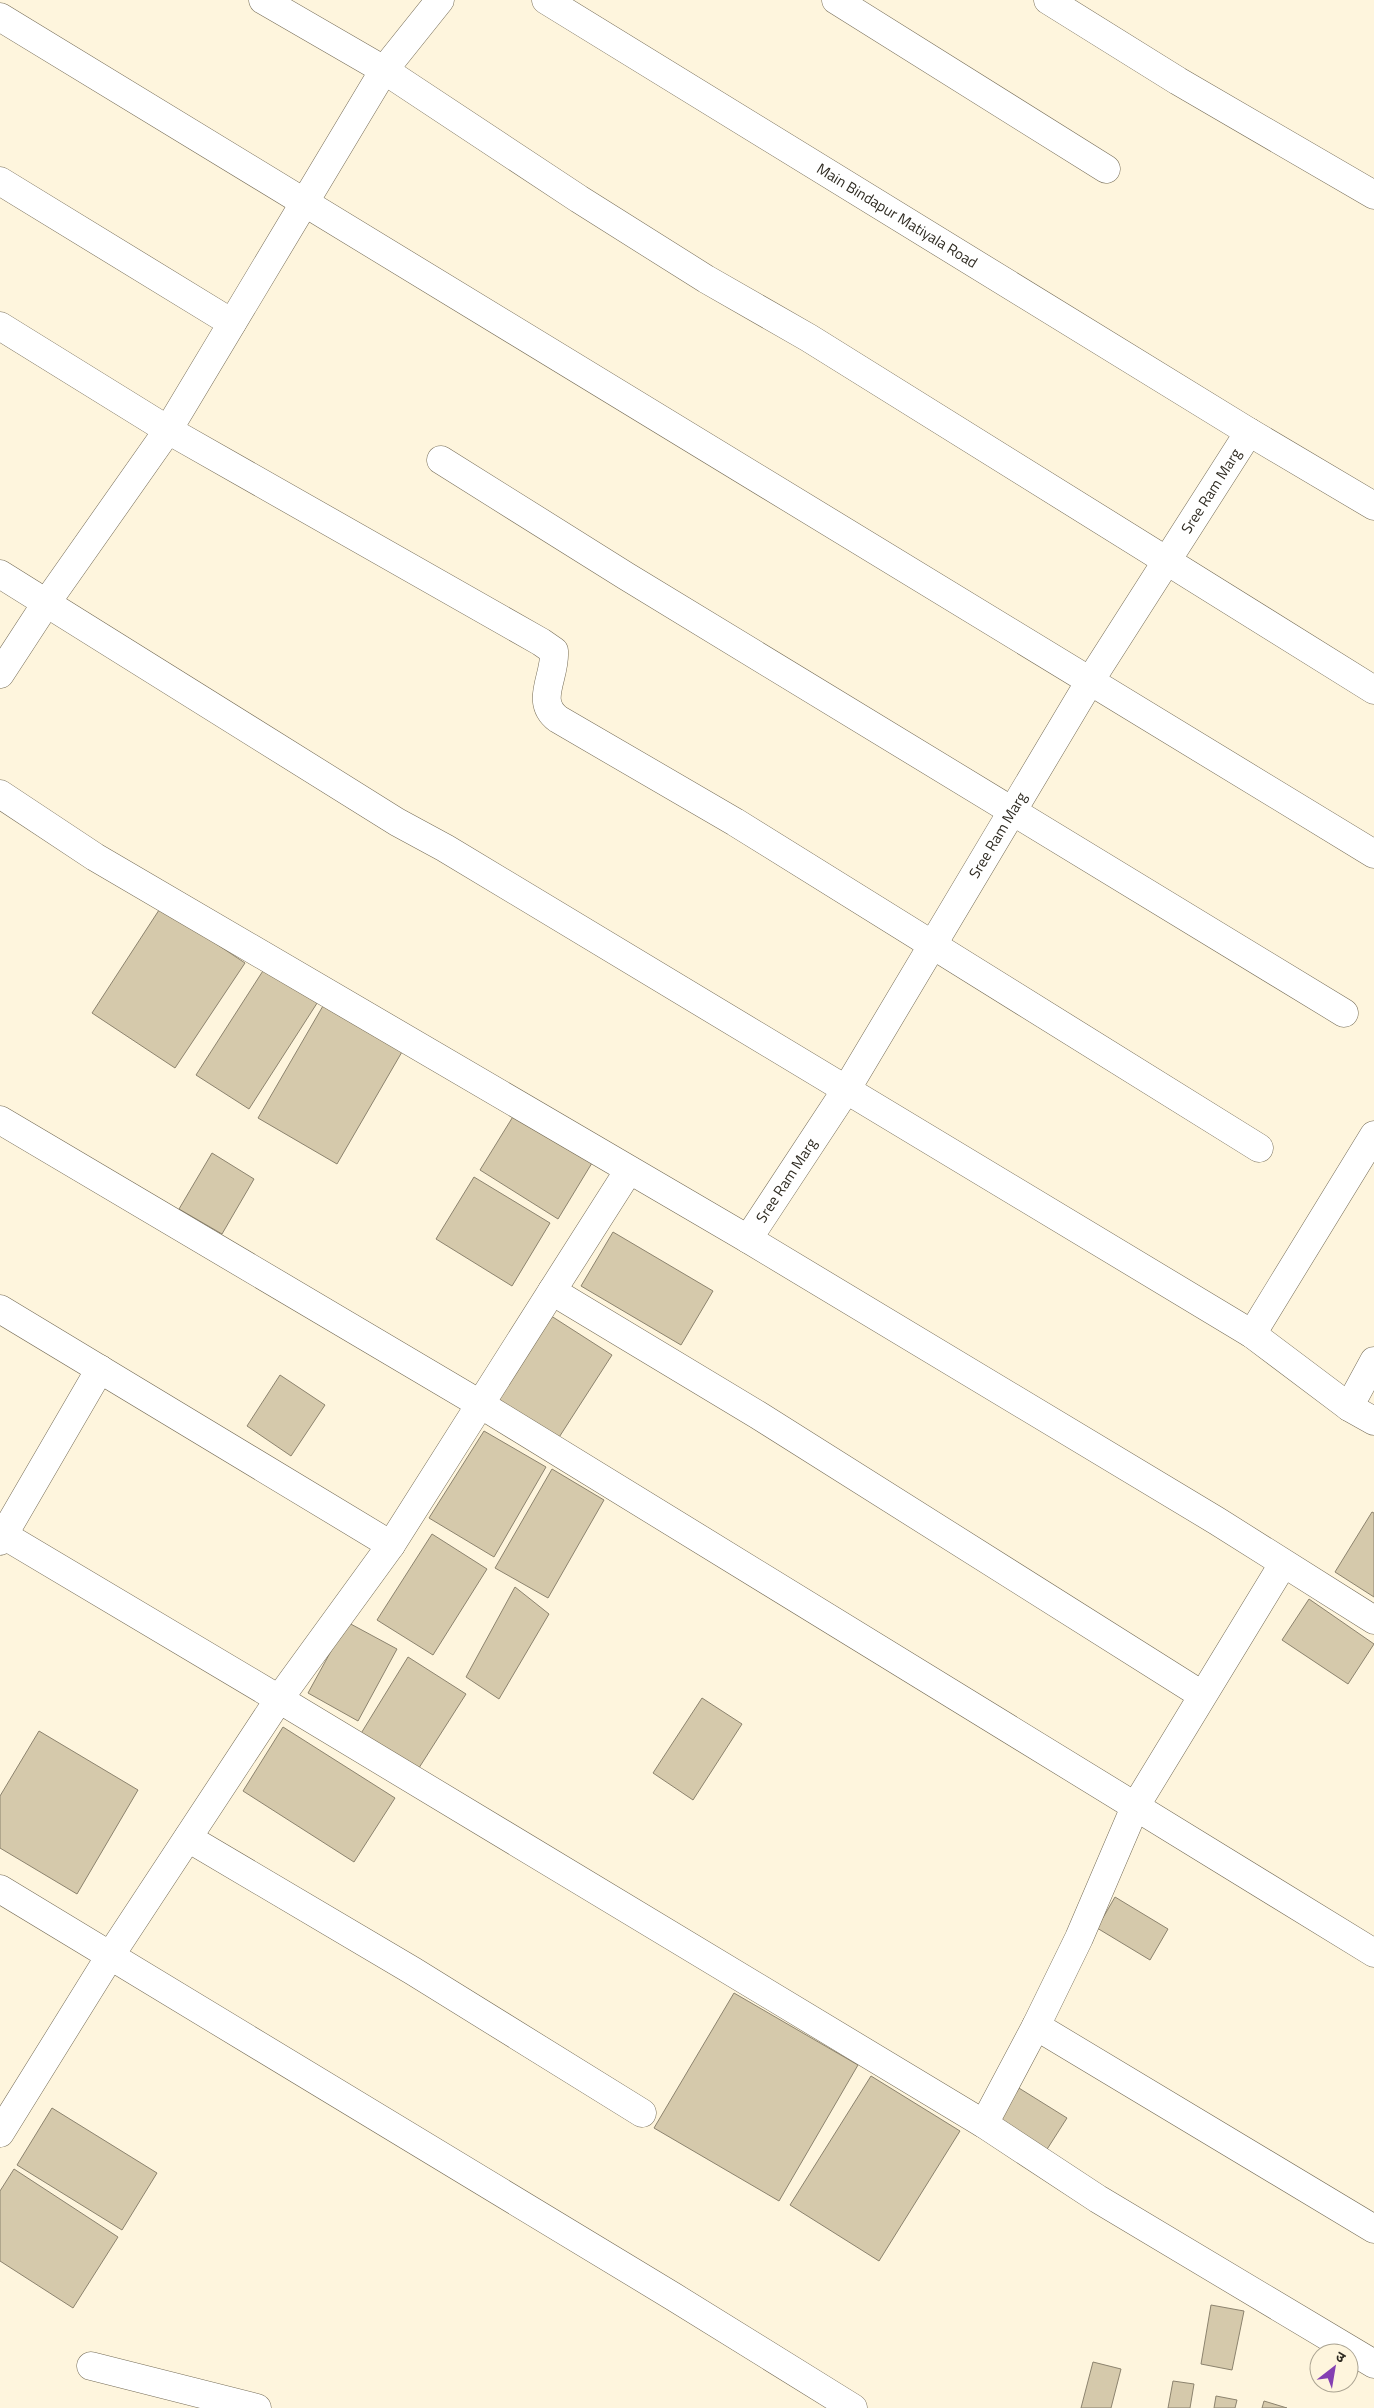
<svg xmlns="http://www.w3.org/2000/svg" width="1374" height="2408" viewBox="0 0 1374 2408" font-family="'Titillium Web','Noto Sans Devanagari',sans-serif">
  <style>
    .building { fill: #d5c9ab; stroke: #8c836e }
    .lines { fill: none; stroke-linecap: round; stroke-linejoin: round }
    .minor-casing { stroke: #756c57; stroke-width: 29 }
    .minor { stroke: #fff; stroke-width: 28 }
    .labels { text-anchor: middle; stroke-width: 4.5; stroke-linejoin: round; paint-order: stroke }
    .street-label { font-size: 15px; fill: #2f2b22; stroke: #fef5dd }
  </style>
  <rect width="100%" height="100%" fill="#fef5dd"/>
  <path class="building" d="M161,907L245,963L175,1068L92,1013Z
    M268,963L321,997L249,1109L196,1075Z
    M327,999L406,1045L337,1164L258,1118Z
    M514,1115L592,1163L558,1219L480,1170Z
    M212,1153L254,1179L222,1234L179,1209Z
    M474,1177L550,1223L512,1286L436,1239Z
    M613,1232L713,1291L681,1345L581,1286Z
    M545,1312L612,1355L556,1442L489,1400Z
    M280,1375L325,1405L291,1456L247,1426Z
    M484,1431L546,1467L494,1557L429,1518Z
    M552,1469L604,1500L548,1598L495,1568Z
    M1372,1512L1374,1513V1597L1335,1572Z
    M432,1534L487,1569L433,1655L377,1620Z
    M515,1587L549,1614L499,1699L466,1677Z
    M1309,1599L1374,1644L1348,1684L1282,1640Z
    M347,1622L397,1649L358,1721L308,1693Z
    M408,1657L466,1694L417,1771L360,1735Z
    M702,1698L742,1724L693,1800L653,1773Z
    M283,1727L395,1798L354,1862L243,1791Z
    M39,1731L138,1790L77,1894L0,1848V1796Z
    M1115,1897L1168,1929L1150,1960L1097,1928Z
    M734,1993L858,2065L779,2201L654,2128Z
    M871,2076L960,2131L879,2261L790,2205Z
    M1014,2085L1067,2118L1044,2154L993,2122Z
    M52,2108L157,2173L122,2230L17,2165Z
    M14,2169L118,2237L73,2308L0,2261V2191Z
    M1211,2305L1244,2311L1232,2370L1201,2364Z
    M1093,2362L1121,2369L1111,2408H1081Z
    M1173,2381L1194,2384L1190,2408H1168Z
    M1216,2396L1237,2400L1235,2408H1214Z
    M1264,2401L1287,2408H1262Z"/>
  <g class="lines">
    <defs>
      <g id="minor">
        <path d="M263,0L384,70L579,199L706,279L809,338L1374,690"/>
        <path id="s1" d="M546,0L1249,432L1374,506"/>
        <path d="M836,0L1106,169"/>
        <path d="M1048,0L1178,81L1374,195"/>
        <path d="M0,17L1374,854"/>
        <path d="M0,181L232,323"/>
        <path d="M0,326L168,430L541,642L554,651C556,677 534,701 558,719L735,822L1259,1148"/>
        <path d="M441,460L626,576L1344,1013"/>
        <path d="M0,574L397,822L445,848L1252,1334L1349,1407L1374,1421"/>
        <path d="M0,674L47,602L168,430L384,70L440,0"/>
        <path d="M0,794L95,857L748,1239L1217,1521L1374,1620"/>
        <path d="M0,1120L480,1404L1374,1953"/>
        <path d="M629,1170L552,1291L758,1415L1202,1695"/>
        <path id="s2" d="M748,1239L846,1090L1090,681L1249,432"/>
        <path d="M552,1291L391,1545L279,1699L984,2124L1098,2199L1374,2364"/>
        <path d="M0,1309L391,1545"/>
        <path d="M1252,1334L1374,1135"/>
        <path d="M1349,1407L1374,1361"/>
        <path d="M0,1533L279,1699L110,1956L0,2133"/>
        <path d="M0,1541L100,1369"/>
        <path d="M188,1838L413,1971L642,2113"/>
        <path d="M0,1889L674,2297L853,2408"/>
        <path d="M1036,2026L1374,2229"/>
        <path d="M984,2124L1036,2026L1079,1938L1135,1807L1283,1564"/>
        <path d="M91,2366L257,2408"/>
      </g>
    </defs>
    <use href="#minor" class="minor-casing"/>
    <use href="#minor" class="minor"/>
  </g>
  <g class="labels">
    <g class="street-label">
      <text dy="5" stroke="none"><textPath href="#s1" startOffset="412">Main Bindapur Matiyala Road</textPath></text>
      <text dy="5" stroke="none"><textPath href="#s2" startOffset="880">Sree Ram Marg</textPath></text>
      <text dy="5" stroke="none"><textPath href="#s2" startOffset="475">Sree Ram Marg</textPath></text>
      <text dy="5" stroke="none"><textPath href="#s2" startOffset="70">Sree Ram Marg</textPath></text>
    </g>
  </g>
  <g transform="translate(1334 2368) rotate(31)"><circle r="24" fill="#fef5dd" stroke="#aba492"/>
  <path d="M0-4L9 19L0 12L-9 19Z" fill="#843fb2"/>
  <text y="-8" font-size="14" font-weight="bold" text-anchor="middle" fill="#2f2b22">उ</text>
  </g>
</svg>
